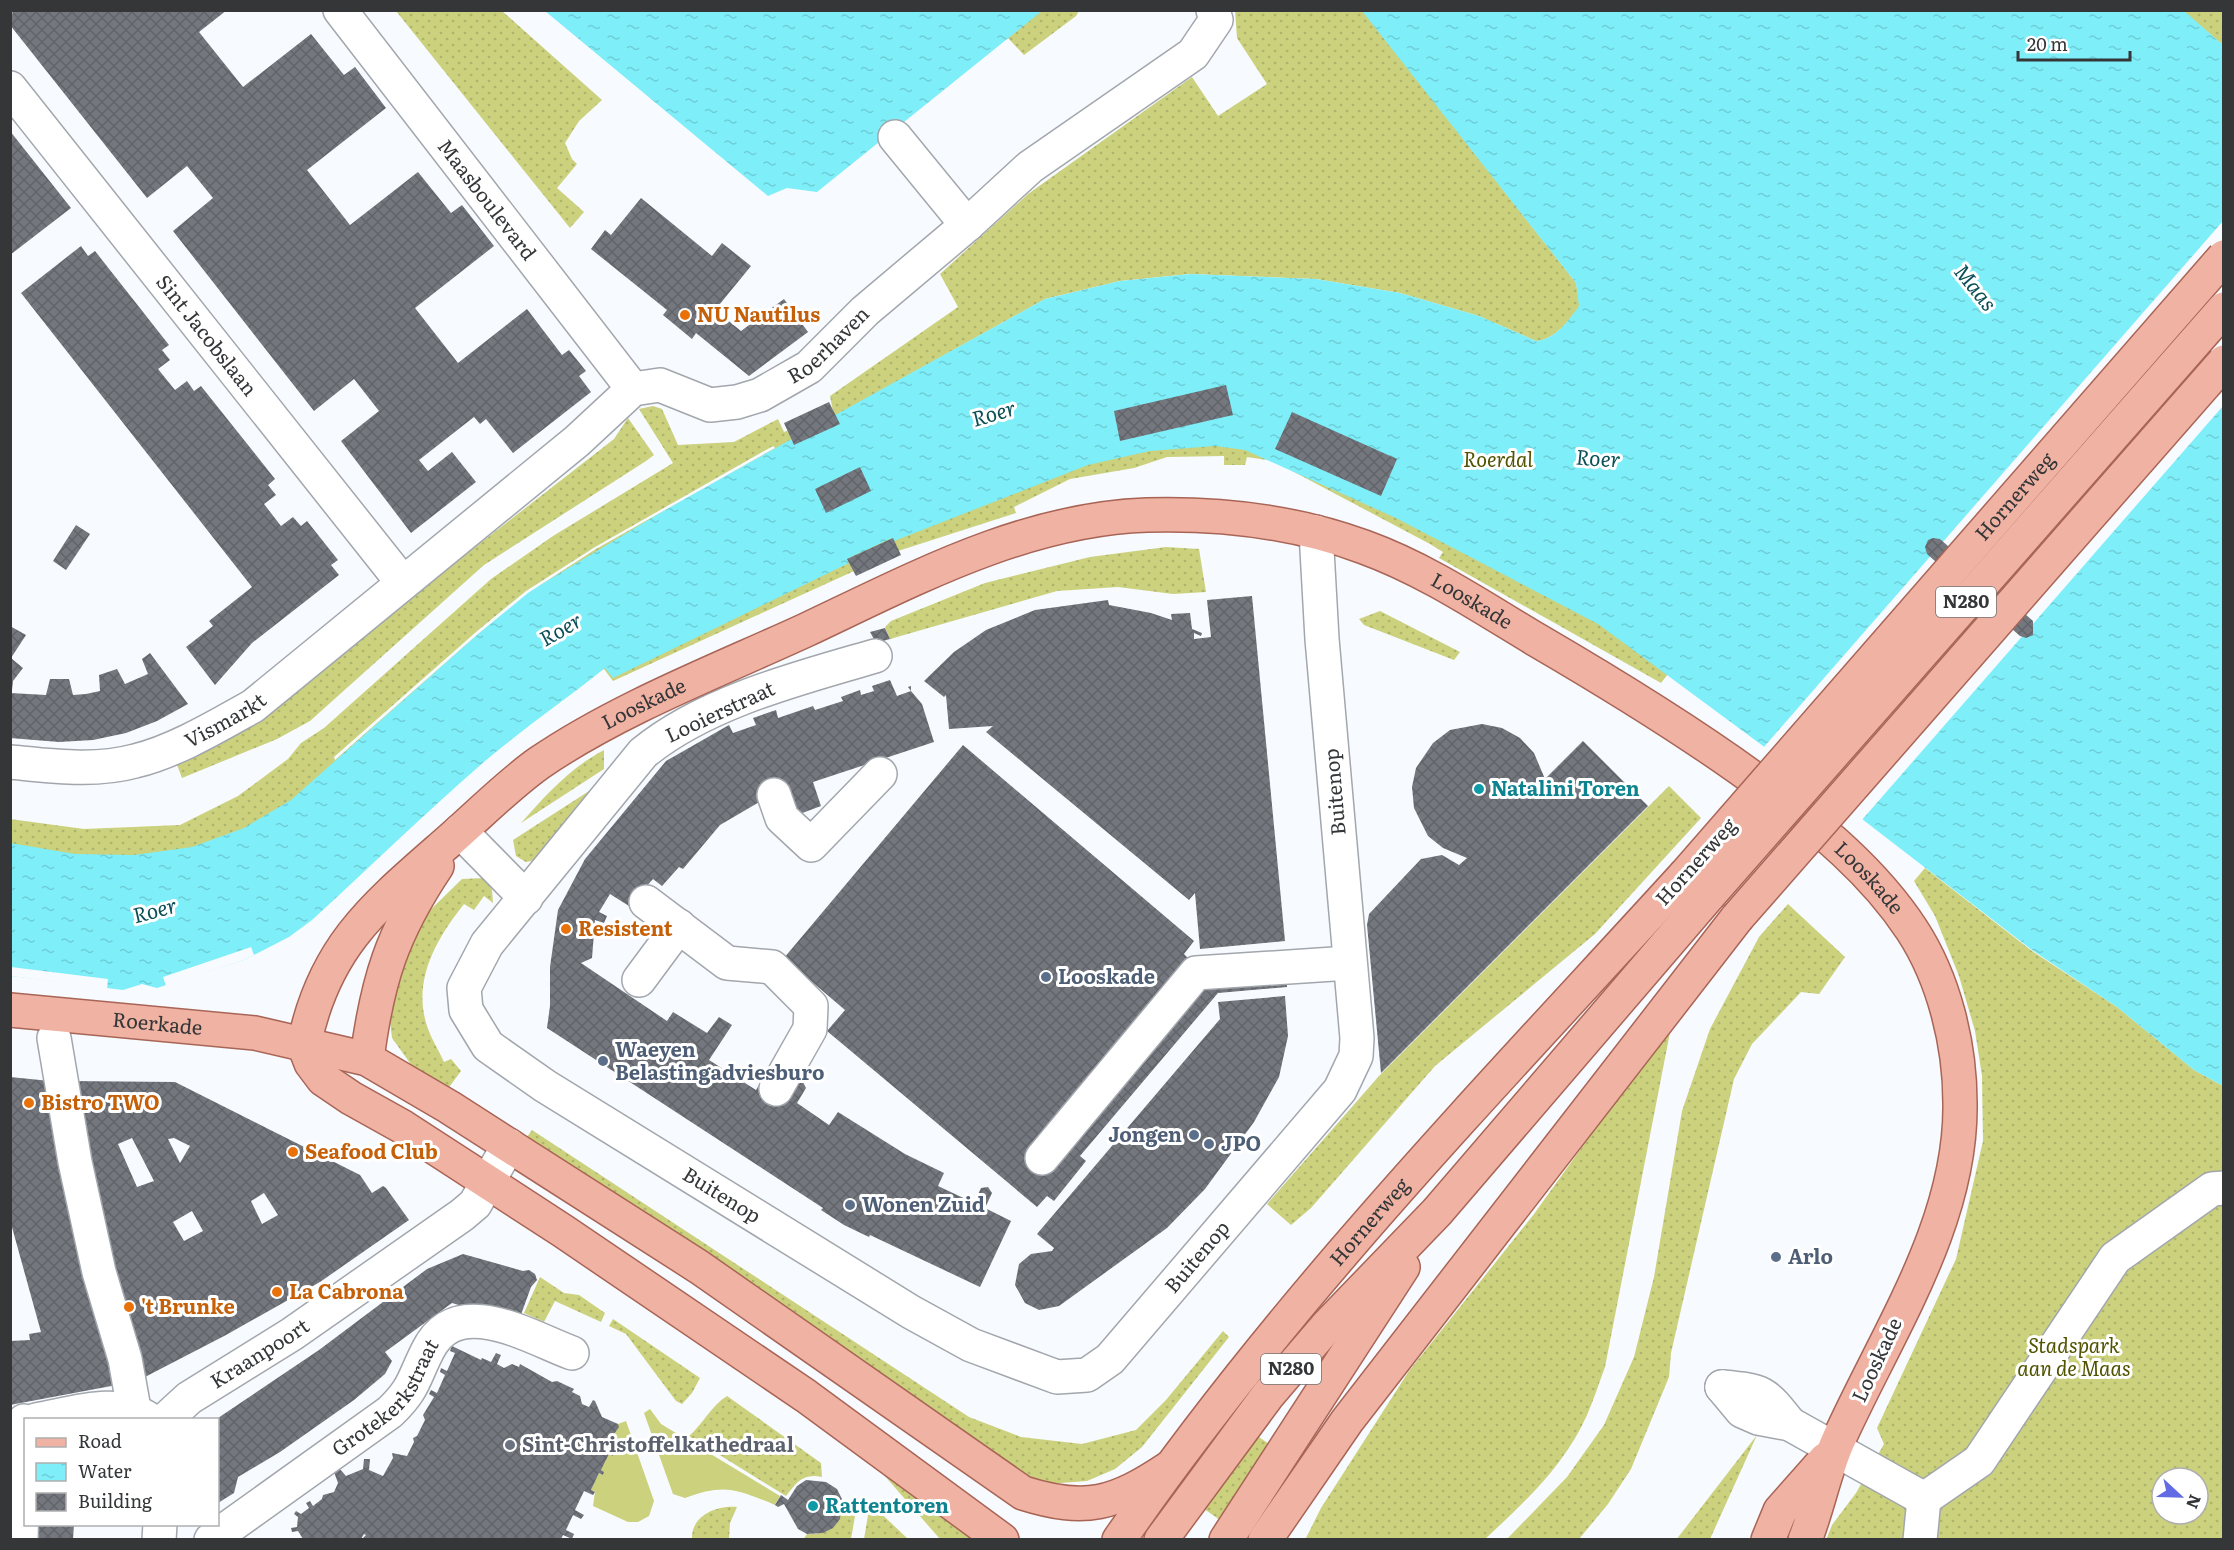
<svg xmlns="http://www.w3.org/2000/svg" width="2234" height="1550" viewBox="0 0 2234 1550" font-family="Literata,serif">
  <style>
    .grass { fill: url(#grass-dots); fill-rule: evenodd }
    .garden { fill: #cbd17c }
    .water { fill: url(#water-ripples) }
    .pier { fill: #f7fafe }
    .building { fill: url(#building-cross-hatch); fill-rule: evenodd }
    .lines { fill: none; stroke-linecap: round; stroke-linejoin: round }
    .minor-casing { stroke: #a2a7ad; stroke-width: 36 }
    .major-casing { stroke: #a86556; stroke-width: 36 }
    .minor { stroke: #fff; stroke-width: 33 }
    .major { stroke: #f0b2a3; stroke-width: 33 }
    .major-bridge-casing { stroke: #a86556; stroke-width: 36; stroke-linecap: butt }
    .major-bridge { stroke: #f0b2a3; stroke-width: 33 }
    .food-dot { fill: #e8710a; stroke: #fff; stroke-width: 2 }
    .culture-dot { fill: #0f9aa8; stroke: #fff; stroke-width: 2 }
    .service-dot { fill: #5c6f8a; stroke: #fff; stroke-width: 2 }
    .worship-dot { fill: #6b7280; stroke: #fff; stroke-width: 2 }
    .labels { text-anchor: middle; stroke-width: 6; stroke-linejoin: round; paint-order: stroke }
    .shield { fill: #fff; stroke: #717274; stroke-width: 1.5 }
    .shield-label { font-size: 18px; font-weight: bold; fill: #343638 }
    .street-label { font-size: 20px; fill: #343638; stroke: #fff }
    .food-label { font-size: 20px; font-weight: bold; fill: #c56008; stroke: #fff; text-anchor: start }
    .park-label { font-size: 20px; font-style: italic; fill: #515300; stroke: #fff }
    .culture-label { font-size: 20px; font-weight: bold; fill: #0d838f; stroke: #fff; text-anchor: start }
    .service-label { font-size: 20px; font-weight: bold; fill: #4e5e75; stroke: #fff; text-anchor: start }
    .worship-label { font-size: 20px; font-weight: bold; fill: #5b616d; stroke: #fff; text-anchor: start }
    .water-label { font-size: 21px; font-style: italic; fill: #0a5056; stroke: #fff }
  </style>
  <defs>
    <pattern id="grass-dots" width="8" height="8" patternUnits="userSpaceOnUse" patternTransform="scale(1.5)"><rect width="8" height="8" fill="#cbd17c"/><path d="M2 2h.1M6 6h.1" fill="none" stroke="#afb46c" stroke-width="1.8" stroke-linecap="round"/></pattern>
    <pattern id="water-ripples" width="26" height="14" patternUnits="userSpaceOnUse" patternTransform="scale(1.5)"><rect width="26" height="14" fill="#7eeef8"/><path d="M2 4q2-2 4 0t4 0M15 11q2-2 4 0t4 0" fill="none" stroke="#6ecdd5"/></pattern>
    <pattern id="building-cross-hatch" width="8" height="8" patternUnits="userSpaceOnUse" patternTransform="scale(1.5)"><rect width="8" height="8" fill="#74787e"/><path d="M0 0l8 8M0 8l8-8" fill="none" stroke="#606368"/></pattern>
  </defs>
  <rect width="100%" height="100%" fill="#f7fafe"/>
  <path class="grass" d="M1042,10L1079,11L1076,16L1024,55L1008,38Z
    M396,11H502L602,100L579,121L565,143L572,159L577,164L557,188L584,212L570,228Z
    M1235,11H1363L1576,283L1580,306C1569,320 1555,340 1536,341L1479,316L1400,293L1316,279L1190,274L1120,281L1045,299L876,393L1171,302L1668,674L1661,683L1439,558L1443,552L1430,544L1262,455L1256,454L1267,460L1247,457L1245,465H1224V456L1167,457L1134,468L1070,479L1014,507L1016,513L898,551L613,681L604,669L11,970L10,819L84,829L180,825L238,796L288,759L301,743L324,728L491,579L553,536L673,463L639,409L653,406L662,409L678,445L734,442L778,419L784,432L833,411L830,396L958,307L940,274L1028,194L1192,77L1218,116L1267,84L1237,38Z
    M2183,11H2223V45L2185,13Z
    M628,418L654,455L646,461L484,565L310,721L277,739L182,778L176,762L374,626L614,439Z
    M1166,547L1199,549L1206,592L1173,594L1118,587L1057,591L890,639L885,627L891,621L985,583L1090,557Z
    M1380,611L1460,652L1454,660L1364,625L1359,619Z
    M604,750V769L521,823C546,795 570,768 604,750Z
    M603,782L536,860L526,862L516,856L513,840Z
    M1669,786L1701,818L1595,934L1435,1066L1311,1208L1291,1225L1267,1204L1379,1076Z
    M1925,868L2032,951L2117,1007L2194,1070L2223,1086V1539L1826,1540L1832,1525L1856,1493L1884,1444L1877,1428L1956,1259L1983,1141L1982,1076L1975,1031L1959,976L1935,916L1914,881ZM2162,1478H2198V1514H2162Z
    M485,878L492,890L493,903L484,896L474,910L464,904C436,939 411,982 428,1029C432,1040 439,1051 444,1062L451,1059L461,1071L447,1090L415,1070L392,1038L387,995L419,921L462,879Z
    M1788,904L1845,957L1819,994L1801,992L1752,1044L1734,1079L1671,1353L1669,1377L1631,1469L1608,1504L1579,1539H1507L1567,1477L1604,1425L1634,1357L1654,1277L1682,1111L1710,1029L1759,937Z
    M1672,1022L1605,1367C1599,1383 1594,1399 1587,1415C1565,1465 1524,1503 1485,1539L1305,1540L1321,1508L1409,1371L1534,1214Z
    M532,1130L969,1417L1021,1437L1082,1444L1136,1430L1166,1400L1223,1331L1229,1337L1142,1447L1115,1469L1087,1481L1047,1484L1009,1468L527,1137Z
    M540,1277L564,1293L579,1295L605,1313L601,1322L555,1301L544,1322L524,1313Z
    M613,1319L700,1378L692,1393L682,1404L676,1401L626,1334L609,1326Z
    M727,1396L821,1463L822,1477C803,1473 797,1482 786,1496L689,1436C703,1424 711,1406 727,1396Z
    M1253,1433L1272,1446L1224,1523L1200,1506Z
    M1757,1435L1710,1539L1676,1540Z
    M876,1466L985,1539H940Z
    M870,1503L908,1539H864Z
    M737,1507L730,1523L729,1539H692C691,1516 716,1505 737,1507Z
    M841,1513L855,1516L851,1539L803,1540L807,1534C824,1534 836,1530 841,1513Z"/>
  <path class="garden" d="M650,1409L661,1424L780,1496L775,1505C737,1489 724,1483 685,1498L673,1494L644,1413Z
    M626,1421L654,1501L649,1516L638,1522H628L593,1506L595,1492L591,1490L599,1473L603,1475L604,1472L601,1470L609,1454L613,1456L614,1452L604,1448L618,1424Z"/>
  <path class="water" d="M2183,10L2223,45V1086L2194,1070L2117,1007L2032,950L1862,819L1598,624L1396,518L1245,450L1215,446L1150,451L1088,465L894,541L892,538L847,559L849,563L613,678L605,668C565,700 524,728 485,761C426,812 370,867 312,920L289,937L244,960L157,988L142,984L123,990L11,976L10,843L75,854L134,855L192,847L244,828L291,800L478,634L527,593L680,501L1045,299L1120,281L1191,274L1316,279L1400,293L1479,316L1536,341C1555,340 1569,320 1579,306L1576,283L1362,11Z
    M545,11H1042L817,192L787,188L768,196Z"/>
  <path class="pier" d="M2223,221V406L1861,821L1763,748Z
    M773,446L775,448L596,549L528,593L478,634L335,760L334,757L476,632L526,591L595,547Z
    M251,947L254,955L244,960L166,986L163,977Z
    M11,967L108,979L107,989L11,976Z"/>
  <path class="building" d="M13,10H227L199,32L243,87L311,34L344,75L355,67L386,108L307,170L350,225L418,172L451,213L462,205L494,246L415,308L458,363L527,309L562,355L569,350L586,371L579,376L591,392L513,453L486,419L480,424L474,417L419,460L428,471L452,452L476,482L411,533L341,441L379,411L354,379L314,411L173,231L213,198L187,166L147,198L10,25Z
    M10,131L71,208L10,255Z
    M641,198L712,256L722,243L751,266L715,310L741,331L784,299L808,332L749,376L696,333L692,339L663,315L667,310L591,249L605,230L611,235Z
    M81,246L88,256L95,251L169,345L162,350L170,360L158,369L175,390L187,381L194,391L201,386L275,479L268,485L276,495L264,504L281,526L293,517L301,526L307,521L338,560L331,565L339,575L252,643L215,685L186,647L213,626L209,621L252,587L21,293Z
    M1226,385L1233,415L1120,441L1114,411Z
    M829,402L840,424L794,445L784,423Z
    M1292,412L1397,459L1381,496L1275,449Z
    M860,467L871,491L826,513L815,489Z
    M76,525L90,534L66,570L53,561Z
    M893,538L901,555L856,576L847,559Z
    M1933,538L1940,539L2033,621V635L2026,638L2020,636L1927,554L1925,547L1928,540Z
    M1252,596L1285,941L1200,949L1195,893L1189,900L986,732L993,726L949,729L946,695L944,697L924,681L954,652L986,630L1035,610L1108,600L1109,605L1151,613L1172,620L1171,614L1190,613L1192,629L1202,633L1201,636L1194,633V639L1211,637L1207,600Z
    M10,626L26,635L11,658L23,668L13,681L12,690H10Z
    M885,628L890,639L876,643L870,632Z
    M150,653L188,704L157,721L126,733L93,740L59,742L10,738V693L46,695L50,679H69L73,695L86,694L100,691L99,675L117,669L125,684L148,674L142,659Z
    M890,680L897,696L911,691L908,687L911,686V691L922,704L934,742L813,782L821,806L797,815L768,797L720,825L683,869L679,867L662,886L653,879L629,906L610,894L599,912L607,916L604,923L595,920L592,958L581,963L667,1021L673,1012L707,1033L719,1017L732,1025L709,1060L756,1090L762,1080L803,1082L806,1088L797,1103L829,1125L838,1112L905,1154L944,1173L938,1186L974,1203L981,1188L988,1187L992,1193L985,1208L1011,1221L980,1287L870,1235L869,1237L844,1225L821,1210L823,1208L547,1028L550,1006V967L558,910L585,859L666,761L729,725L733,733L756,725L753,718L776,710L778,718L813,706L815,710L843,701L841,697L860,690L861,695L874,691L872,686Z
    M1482,724L1502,728L1520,738L1534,753L1545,779L1583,741L1648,806L1381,1073L1367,925L1369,914L1421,859L1442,855L1459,865L1467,858L1443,848L1428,836L1414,808L1412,787L1416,768L1433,743L1450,730Z
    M963,745L1194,941L1184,954L1189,959L1283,950L1287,987L1218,993L1080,1156L1086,1161L1054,1201L1047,1196L1037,1207L827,1031L845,1010L784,958Z
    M1285,996L1288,1036L1279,1077L1254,1122L1205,1189L1167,1228L1059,1306L1039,1310L1025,1303L1015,1285L1019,1264L1031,1254L1052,1251L1054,1248L1037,1234L1220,1019L1218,1002Z
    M10,1077L50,1081L122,1384L10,1405V1341L30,1340L29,1334L41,1332L10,1220Z
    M67,1081L175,1082L360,1175L372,1193L383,1186L386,1188L409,1220L320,1282L226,1335L143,1378ZM132,1138L154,1181L137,1187L118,1144ZM174,1138L190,1146L180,1163L168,1139ZM264,1193L278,1215L262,1224L251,1201ZM192,1211L203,1231L184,1241L173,1222Z
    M463,1254L523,1271L529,1270L535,1274L537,1280L531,1287L518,1323L452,1303L385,1352L392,1361L385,1374L354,1400L280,1452L238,1477L234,1493L218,1503V1418L319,1350L427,1269Z
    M452,1346L481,1360L482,1358L491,1362L496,1353L501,1355L497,1364L504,1368L512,1364L519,1367L520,1364L552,1382L557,1381L574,1389L572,1392L580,1396L582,1404L589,1407L593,1400L595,1401L602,1417L618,1424L619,1427L604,1448L614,1452L613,1456L609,1454L601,1470L604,1472L603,1475L599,1473L591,1490L595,1492L593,1495L584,1491L575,1510L584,1515L581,1519L573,1515L566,1530L574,1534L572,1539L563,1535L561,1539H362L366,1535L364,1534L361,1539H303L298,1531L292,1532L291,1528L297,1527L298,1517L294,1514L296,1511L301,1514L309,1508L306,1503L310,1501L313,1506L322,1499L323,1495L334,1492L338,1483L334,1472L339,1468L346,1476L363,1469L364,1459H370L369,1470L383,1476L393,1458L392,1453L407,1456L414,1442L413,1438L417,1436L425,1420L423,1415L434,1397L429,1394L431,1390L437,1393L445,1375L440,1372L441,1368L447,1371L455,1353L450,1351Z
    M806,1480L826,1482L837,1489L842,1499L840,1519L833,1528L823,1533L807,1534L798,1529L784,1504L778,1507L775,1505L781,1495L788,1500L797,1486Z
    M31,1524H74L73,1539H30Z"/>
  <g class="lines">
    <defs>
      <g id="minor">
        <path id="s1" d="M340,10L633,389"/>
        <path id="s2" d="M10,88L403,583"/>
        <path d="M895,137L967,225"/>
        <path id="s3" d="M875,656C799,678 705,702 643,753L487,944L464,988L466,1010L488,1046L545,1086L911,1312L971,1345L1057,1377L1087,1375L1110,1359L1340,1090L1356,1056L1357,1038L1322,639L1316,532"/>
        <path id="s4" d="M10,762C52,766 95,772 135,761C174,752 219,725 253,706L577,441L633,389L660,385L710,405L737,402L760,395L809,367L865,311L967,225L1030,167L1193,54L1216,20L1213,10"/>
        <path d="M774,795L782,818L811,845L880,774"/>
        <path d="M460,831L526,898"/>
        <path d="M646,902L727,963L772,967L811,1006L810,1029L776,1089"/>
        <path d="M639,980L679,926"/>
        <path d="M54,1038L75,1162L99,1272L125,1359L134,1409"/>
        <path d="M1042,1158L1196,973L1349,963"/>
        <path d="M1722,1387L1742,1411L1758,1418L1790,1424L1924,1499L1920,1540"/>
        <path d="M1722,1387C1764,1391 1764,1391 1790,1424"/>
        <path d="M36,1420C71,1414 119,1397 150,1420"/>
        <path id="s5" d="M165,1420L189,1398L292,1334L462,1215L475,1204L509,1145"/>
        <path d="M1924,1499L1979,1461L2115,1258L2212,1189L2224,1188"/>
        <path d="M21,1540L24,1421"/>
        <path d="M159,1540L160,1524"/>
        <path id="s6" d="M211,1540L390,1412C415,1388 413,1379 428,1350C457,1292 529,1337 572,1353"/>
      </g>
      <g id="major">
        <path id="s7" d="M10,1010L255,1033L367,1059L449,1107L699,1267L1023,1493C1086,1513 1115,1504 1169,1468"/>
        <path id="s8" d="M304,1045C323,950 371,909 441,848C474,820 504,788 539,763C618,709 719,670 806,630C914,579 1025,519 1147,515C1220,513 1296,522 1364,547C1425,569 1480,606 1535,639C1614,685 1691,732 1764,786C1819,827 1874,872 1912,930C1944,979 1960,1044 1960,1103C1962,1224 1886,1334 1838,1441C1824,1473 1818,1507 1805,1540"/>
        <path d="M304,1045L311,1063L323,1079L351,1098L403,1127L563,1231L806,1396L1002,1540"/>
        <path d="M367,1059C377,981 392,933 437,866"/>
        <path id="s9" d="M1119,1540C1285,1299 1489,1090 1685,875"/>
        <path d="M1161,1540L1268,1395L1327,1326L1437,1212L1709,895"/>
        <path d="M1226,1540L1403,1267"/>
        <path d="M1265,1540L1347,1421L1737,918"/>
        <path d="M1768,1540L1780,1511L1826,1459"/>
      </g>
    </defs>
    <use href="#minor" class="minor-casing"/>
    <use href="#major" class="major-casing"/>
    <use href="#minor" class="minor"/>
    <use href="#major" class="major"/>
    <defs>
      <g id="major-bridge">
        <path id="s10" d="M1685,875L2224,257"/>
        <path d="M1709,895L2224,309"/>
        <path d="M1737,918L2224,362"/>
      </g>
    </defs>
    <use href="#major-bridge" class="major-bridge-casing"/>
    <use href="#major-bridge" class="major-bridge"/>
  </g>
  <g class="food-dot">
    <circle cx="685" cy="315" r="6"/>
    <circle cx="566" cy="929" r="6"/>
    <circle cx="29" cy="1103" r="6"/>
    <circle cx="293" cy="1152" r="6"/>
    <circle cx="277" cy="1292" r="6"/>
    <circle cx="129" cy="1307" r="6"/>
  </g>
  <g class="culture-dot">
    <circle cx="1479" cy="789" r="6"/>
    <circle cx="813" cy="1506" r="6"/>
  </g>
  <g class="service-dot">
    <circle cx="1046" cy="977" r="6"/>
    <circle cx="603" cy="1061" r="6"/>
    <circle cx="1194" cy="1135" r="6"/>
    <circle cx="1209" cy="1144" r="6"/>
    <circle cx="850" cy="1205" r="6"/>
    <circle cx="1776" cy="1257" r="6"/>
  </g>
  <circle class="worship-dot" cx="510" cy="1445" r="6"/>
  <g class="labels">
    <g class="shield">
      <rect x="1936" y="587" width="60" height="30" rx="4.5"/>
      <rect x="1261" y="1354" width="60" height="30" rx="4.5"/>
    </g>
    <g class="shield-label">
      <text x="1966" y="608">N280</text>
      <text x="1291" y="1375">N280</text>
    </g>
    <g class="street-label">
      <text dy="7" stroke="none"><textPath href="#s1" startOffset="240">Maasboulevard</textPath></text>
      <text dy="7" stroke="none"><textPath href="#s2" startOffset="316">Sint Jacobslaan</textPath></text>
      <text dy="7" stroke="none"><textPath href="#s4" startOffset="969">Roerhaven</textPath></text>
      <text dy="7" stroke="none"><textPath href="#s10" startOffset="502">Hornerweg</textPath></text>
      <text dy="7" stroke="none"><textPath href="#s8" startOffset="1378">Looskade</textPath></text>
      <text dy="7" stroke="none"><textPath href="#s8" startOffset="496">Looskade</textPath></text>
      <text transform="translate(720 712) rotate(-25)" y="7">Looierstraat</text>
      <text dy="7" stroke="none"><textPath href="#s4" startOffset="225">Vismarkt</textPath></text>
      <text transform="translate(1335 792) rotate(-95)" y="7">Buitenop</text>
      <text transform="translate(1696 862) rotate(-48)" y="7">Hornerweg</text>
      <text dy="7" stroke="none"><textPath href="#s8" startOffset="1864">Looskade</textPath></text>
      <text dy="7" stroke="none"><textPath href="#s7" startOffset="148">Roerkade</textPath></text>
      <text dy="7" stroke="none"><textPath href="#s3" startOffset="891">Buitenop</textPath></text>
      <text dy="7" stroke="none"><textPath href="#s9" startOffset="405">Hornerweg</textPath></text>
      <text dy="7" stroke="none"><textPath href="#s3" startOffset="1466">Buitenop</textPath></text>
      <text dy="7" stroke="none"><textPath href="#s5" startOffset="116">Kraanpoort</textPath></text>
      <text transform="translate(1877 1360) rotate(-65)" y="7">Looskade</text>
      <text dy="7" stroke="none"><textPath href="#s6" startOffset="228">Grotekerkstraat</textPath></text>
    </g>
    <g class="food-label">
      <text x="697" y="322">NU Nautilus</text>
      <text x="578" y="936">Resistent</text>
      <text x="41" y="1110">Bistro TWO</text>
      <text x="305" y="1159">Seafood Club</text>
      <text x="289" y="1299">La Cabrona</text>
      <text x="141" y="1314">'t Brunke</text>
    </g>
    <g class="park-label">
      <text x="1498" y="467">Roerdal</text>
      <text x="2074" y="1353">Stadspark<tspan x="2074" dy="23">aan de Maas</tspan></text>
    </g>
    <g class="culture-label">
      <text x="1491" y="796">Natalini Toren</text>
      <text x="825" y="1513">Rattentoren</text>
    </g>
    <g class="service-label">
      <text x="1058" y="984">Looskade</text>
      <text x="615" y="1057">Waeyen<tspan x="615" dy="23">Belastingadviesburo</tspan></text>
      <text x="1182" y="1142" text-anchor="end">Jongen</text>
      <text x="1221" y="1151">JPO</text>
      <text x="862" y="1212">Wonen Zuid</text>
      <text x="1788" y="1264">Arlo</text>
    </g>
    <g class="worship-label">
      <text x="522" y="1452">Sint-Christoffelkathedraal</text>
    </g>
    <g class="water-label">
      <text transform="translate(1975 288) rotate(51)" y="7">Maas</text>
      <text transform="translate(994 414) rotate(-16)" y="7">Roer</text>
      <text transform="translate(1598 459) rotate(4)" y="7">Roer</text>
      <text transform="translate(561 630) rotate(-30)" y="7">Roer</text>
      <text transform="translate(155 911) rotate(-15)" y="7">Roer</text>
    </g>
  </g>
  <rect width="2234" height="1550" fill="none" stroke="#343638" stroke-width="24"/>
  <rect x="24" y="1418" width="195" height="108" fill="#ffffff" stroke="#aeafaf" stroke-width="1.5"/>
  <rect x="36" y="1438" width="30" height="9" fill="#f0b2a3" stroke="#aeafaf" stroke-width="1.5"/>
  <text x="78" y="1448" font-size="18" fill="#343638">Road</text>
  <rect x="36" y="1463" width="30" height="18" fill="url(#water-ripples)" stroke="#aeafaf" stroke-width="1.5"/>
  <text x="78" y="1478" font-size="18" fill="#343638">Water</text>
  <rect x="36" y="1493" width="30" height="18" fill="url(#building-cross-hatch)" stroke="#aeafaf" stroke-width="1.5"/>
  <text x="78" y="1508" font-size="18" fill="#343638">Building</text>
  <g transform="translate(2180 1496) rotate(112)"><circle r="28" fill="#ffffff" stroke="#aeafaf" stroke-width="1.5"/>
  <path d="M0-4.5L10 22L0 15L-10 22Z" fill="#616be3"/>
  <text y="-9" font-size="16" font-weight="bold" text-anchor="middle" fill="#343638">N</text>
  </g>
  <path d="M2018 51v9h112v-9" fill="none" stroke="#343638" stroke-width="3"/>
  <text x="2027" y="51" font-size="18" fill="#343638" stroke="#ffffff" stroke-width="4.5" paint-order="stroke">20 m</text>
</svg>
